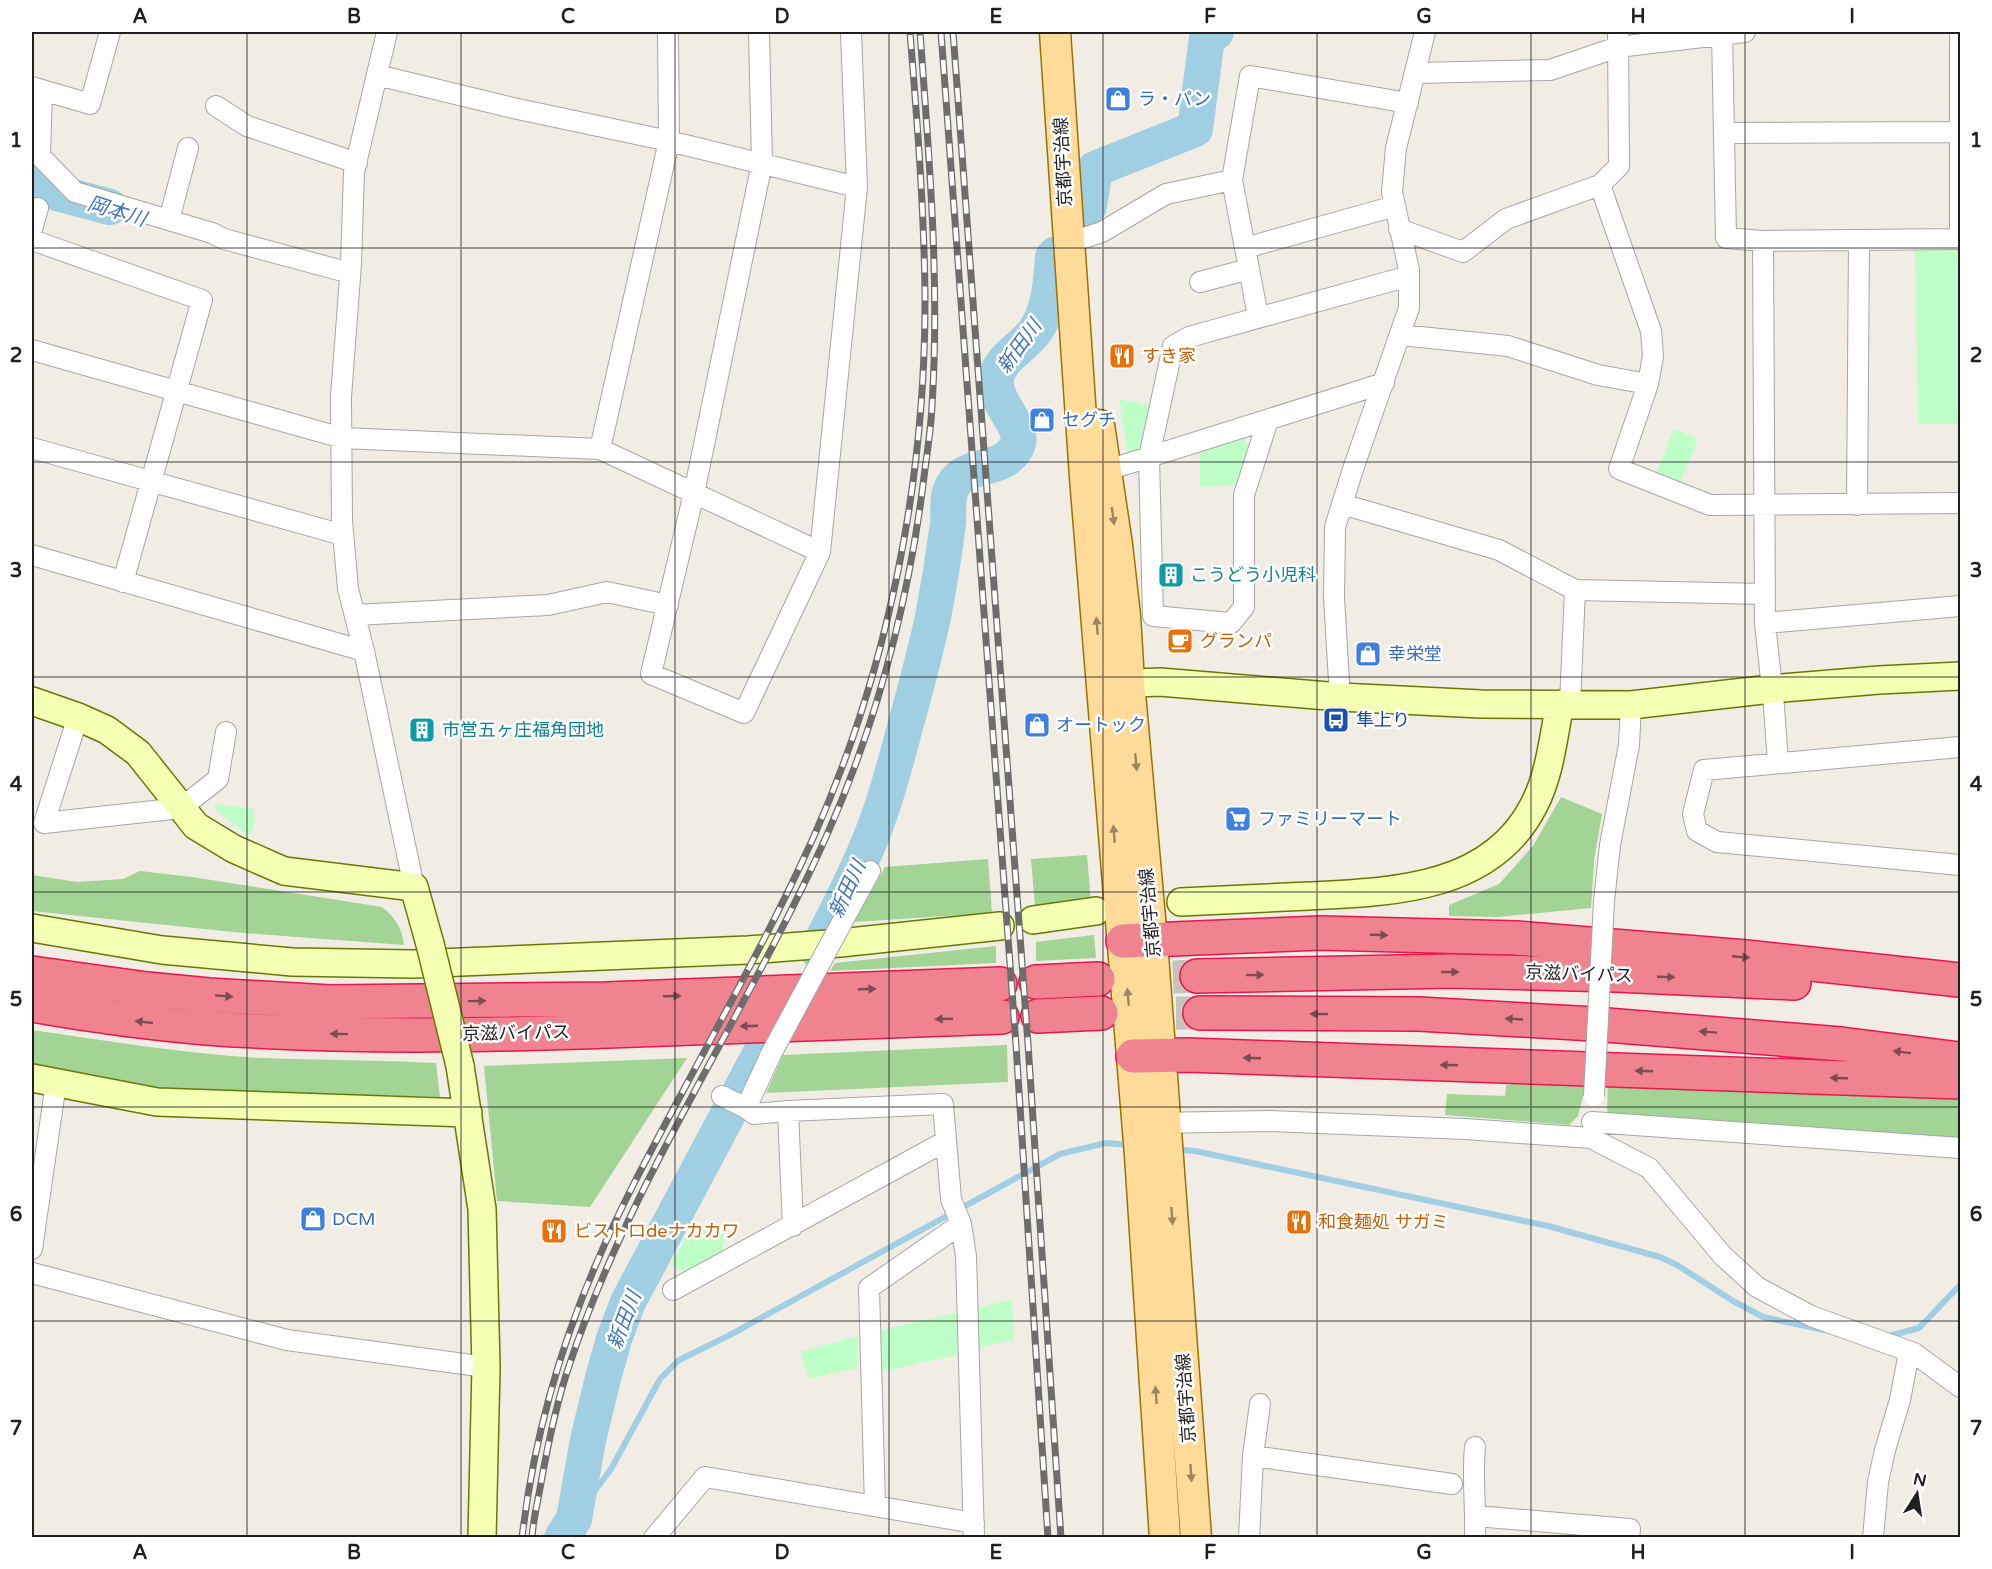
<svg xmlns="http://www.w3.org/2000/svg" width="1992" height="1569" viewBox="0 0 1992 1569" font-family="'Varela Round','Noto Sans JP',sans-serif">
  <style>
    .forest { fill: #a2d495 }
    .park { fill: #bdffc7 }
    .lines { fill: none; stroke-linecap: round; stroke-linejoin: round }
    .stream { stroke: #a0cee2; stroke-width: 6 }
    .river { stroke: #a0cee2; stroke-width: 36 }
    .highway-tunnel { stroke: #c7c4bd; stroke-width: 33; stroke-dasharray: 33 16; stroke-linecap: butt }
    .street-casing { stroke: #a6a6a6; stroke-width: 22 }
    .secondary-casing { stroke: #657b00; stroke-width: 30 }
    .primary-casing { stroke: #997200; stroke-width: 33 }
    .highway-casing { stroke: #ec144d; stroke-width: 36 }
    .street { stroke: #fff; stroke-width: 20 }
    .secondary { stroke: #f5ffb3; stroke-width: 27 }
    .primary { stroke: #ffdb9a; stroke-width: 30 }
    .highway { stroke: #ef8490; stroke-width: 33 }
    .rail-casing { stroke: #6d6d6d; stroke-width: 7 }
    .rail { stroke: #fff; stroke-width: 4.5; stroke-dasharray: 14; stroke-linecap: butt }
    .street-bridge-casing { stroke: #a6a6a6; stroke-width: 22; stroke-linecap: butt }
    .secondary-bridge-casing { stroke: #657b00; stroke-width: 30; stroke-linecap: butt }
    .street-bridge { stroke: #fff; stroke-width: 20 }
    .secondary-bridge { stroke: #f5ffb3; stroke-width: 27 }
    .oneway { fill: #9a8663 }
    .oneway2 { fill: #7d4c52 }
    .grid { fill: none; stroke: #1f1f1f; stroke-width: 1.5; stroke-opacity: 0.55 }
    .labels { text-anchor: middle; stroke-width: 5; stroke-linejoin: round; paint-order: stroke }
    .shop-label { font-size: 18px; fill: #366cbe; stroke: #fff; text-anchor: start }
    .street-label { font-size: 18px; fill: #1f1f1f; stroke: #fff }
    .food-label { font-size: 18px; fill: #c56008; stroke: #fff; text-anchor: start }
    .culture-label { font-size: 18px; fill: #0d838f; stroke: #fff; text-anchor: start }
    .transit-label { font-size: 18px; fill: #164399; stroke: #fff; text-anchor: start }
    .water-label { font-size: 20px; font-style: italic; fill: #4174b8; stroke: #fff }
    .neatline { fill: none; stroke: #1f1f1f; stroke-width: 2 }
    .grid-label { font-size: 20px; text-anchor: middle; font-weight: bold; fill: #1f1f1f }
  </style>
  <rect width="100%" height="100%" fill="#f1ede4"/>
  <path class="forest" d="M1561,797L1602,814L1594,861L1591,908L1497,917L1449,916V905L1499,884L1533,846Z
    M1087,855L1091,902L1035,907L1031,859Z
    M988,859L992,913L854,922L885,867Z
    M140,871L192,877L382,907C396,918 402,928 404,945L243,933L32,911V875L77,882L123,879Z
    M1094,935L1096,958L1036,961V942Z
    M996,946V963L830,971L835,963Z
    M32,1030C108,1041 186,1054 262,1058C320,1060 378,1060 436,1063L440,1097L148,1089L32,1068Z
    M1007,1045L1008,1082L766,1093L783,1055Z
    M687,1058L590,1207L497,1201L484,1066Z
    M1608,1074L1960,1091V1140L1607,1117Z
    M1556,1078L1587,1080L1578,1116L1569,1125L1445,1115L1447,1094L1505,1096L1506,1085Z"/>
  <path class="park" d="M1915,247H1960V424H1918Z
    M1119,399L1155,406C1150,428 1151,444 1128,455Z
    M1674,429L1698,439L1680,483L1656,473Z
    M1227,437L1245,438L1250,454L1242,485L1200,487V450Z
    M216,804L254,809C255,819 255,828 249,836L219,813L216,809Z
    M717,1228H723V1252L685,1273L671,1265L688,1233Z
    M1012,1299L1014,1340L975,1348L974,1309Z
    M957,1313L958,1355L874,1373L872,1332Z
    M857,1336V1368L809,1379L800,1352Z"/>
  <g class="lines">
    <path class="stream" d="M1174,1149L1195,1151L1548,1226L1660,1257L1677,1265L1733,1301L1763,1317L1824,1330
      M1885,1337L1919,1328L1960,1285
      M574,1519L611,1469L660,1379L679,1360L728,1336L1060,1154L1106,1143L1131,1145"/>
    <path class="river" d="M32,165L50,191L110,207
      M1082,222L1089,206L1095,169L1195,129L1207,38L1216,32
      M817,950C836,914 855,877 870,840C885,803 895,765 905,727C915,691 925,654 933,617C939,586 944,555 948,523C949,513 947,502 950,492C961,458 1003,476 1017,446C1026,426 992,402 996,379C999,358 1024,347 1035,331C1050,310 1051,282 1053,257L1056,254
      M562,1538L574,1519L588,1440L603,1378L614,1339L628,1302L790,998"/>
    <path class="highway-tunnel" d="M1124,979L1197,976
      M1127,1013H1200"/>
    <defs>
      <path id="street" d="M387,32L354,172L351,264L341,397L342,521L348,589L364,651L414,887
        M759,32L762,163L694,493L651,674L744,713L820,552L857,187L851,32
        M1722,32L1726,238L1763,241L1960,239V32
        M1416,73L1550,70L1618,47L1745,32
        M377,75L513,108L669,141L857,187
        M32,87L90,104L110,32
        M42,90L40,156L75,192L212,233L224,239L350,273
        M216,106L247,126L357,163
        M1724,133L1960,132
        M1600,185L1651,331L1653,356L1648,384L1619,469L1710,505L1960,503
        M169,220L188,148
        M32,229L38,208
        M1399,229L1463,252L1506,219L1600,185L1619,166L1618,32
        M32,240L202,300L123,582
        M1763,241L1765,623L1774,707L1778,763
        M1068,243L1102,232L1166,194L1232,180
        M1245,248L1395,206
        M1200,282L1249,269
        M1258,316L1232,180L1250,76L1408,103
        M1401,335L1508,346L1598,375L1648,384
        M32,350L342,438L600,449L820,552
        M1268,420L1244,495V607L1231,623L1153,616L1149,457L1173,346L1189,337L1409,276
        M32,448L343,535
        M600,449L669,141L668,32
        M1095,474L1384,383
        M1342,504L1499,550L1575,590L1765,594
        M1857,505L1859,240
        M32,555L364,651
        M355,615L548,605L607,592L668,605
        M1765,623L1960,606
        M1340,697L1334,598L1335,527L1353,469L1409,308V270L1392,192L1396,148L1425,32
        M1570,704L1575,590
        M78,717L44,823L181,808L218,779L226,732
        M1960,747L1704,770L1693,814L1697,831L1717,842L1960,865
        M1604,901L1610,845L1629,745L1631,705
        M847,913L870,871
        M722,1096L746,1108L754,1114L788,1111
        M746,1108L771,1054
        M1592,1122L1960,1148
        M1155,1123L1269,1121L1465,1129L1591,1138L1649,1168L1723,1256L1757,1287L1811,1316L1914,1353L1960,1387
        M793,1226L788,1111L943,1104L951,1199L961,1224L966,1256L974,1538
        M32,1249L56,1083
        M32,1273L287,1340L486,1367
        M673,1290L946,1141
        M1475,1447C1472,1478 1476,1507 1475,1538
        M1253,1456L1452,1484
        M875,1506L869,1288L961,1224
        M1476,1516L1630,1529L1629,1538
        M654,1538L705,1477L974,1523
        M1249,1538L1253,1456L1260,1404
        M1873,1538L1878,1482L1885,1450L1900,1400L1907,1363L1914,1353"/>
      <path id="secondary" d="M1109,684L1160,682L1340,697L1481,704L1631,705L1771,689L1879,680L1960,676
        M32,701L78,717L107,730L138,753L196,826L234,849L284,871L414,887L430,944
        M1181,902C1224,900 1266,898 1309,896C1391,892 1491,890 1534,805C1550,774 1553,739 1560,704
        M1033,920L1096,911
        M32,928L162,950L292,962L413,964L748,950L840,943L1000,926
        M460,1066L482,1209L486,1367L482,1538
        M32,1078L157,1102L468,1113"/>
      <path id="primary" d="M1055,32L1085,477L1140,1155L1165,1538
        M1099,425L1117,545L1125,616L1129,682L1152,941L1196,1538"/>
      <path id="highway" d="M1123,941L1321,933L1516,938L1746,957L1960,980
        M32,973L147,989L209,995L330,1002L606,999L1000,984
        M1197,976L1452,971L1616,975L1794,983
        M1036,982L1098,979
        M32,1005C89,1015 147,1023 206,1028C358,1039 512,1035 665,1029C777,1025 890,1021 1002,1017
        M1200,1013L1419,1014L1594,1024L1841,1044L1960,1059
        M1038,1016L1101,1013
        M1133,1056L1188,1055L1960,1082"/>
    </defs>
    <use href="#street" class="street-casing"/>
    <use href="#secondary" class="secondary-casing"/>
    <use href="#primary" class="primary-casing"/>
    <use href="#highway" class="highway-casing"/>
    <use href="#street" class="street"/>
    <use href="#secondary" class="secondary"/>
    <use href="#primary" class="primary"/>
    <use href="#highway" class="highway"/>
    <defs>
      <path id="rail" d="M941,32L1016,1045L1048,1538
        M953,32L1028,1044L1061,1538
        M522,1538C533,1443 559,1349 597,1262C622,1203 653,1147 683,1091C728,1007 775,923 814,836C889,667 926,479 925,294C924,206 917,119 910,32
        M532,1538C533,1519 538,1501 541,1483C548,1444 556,1404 569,1366C631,1179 746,1016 826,837C877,723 909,600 924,477C927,453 931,429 932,406C940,281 929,156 920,32"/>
    </defs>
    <use href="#rail" class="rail-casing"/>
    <use href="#rail" class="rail"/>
    <defs>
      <path id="street-bridge" d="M771,1054L847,913
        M1594,1096L1604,901"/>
      <path id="secondary-bridge" d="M430,944L460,1066"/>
    </defs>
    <use href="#street-bridge" class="street-bridge-casing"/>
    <use href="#secondary-bridge" class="secondary-bridge-casing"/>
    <use href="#street-bridge" class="street-bridge"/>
    <use href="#secondary-bridge" class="secondary-bridge"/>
  </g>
  <defs><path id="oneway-solid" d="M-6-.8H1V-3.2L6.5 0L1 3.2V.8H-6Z" transform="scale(1.5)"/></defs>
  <g class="oneway">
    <use href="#oneway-solid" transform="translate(1113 516) rotate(82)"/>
    <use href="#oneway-solid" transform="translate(1097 626) rotate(-95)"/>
    <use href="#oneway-solid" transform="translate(1136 762) rotate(85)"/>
    <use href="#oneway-solid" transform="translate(1114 834) rotate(-95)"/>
    <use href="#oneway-solid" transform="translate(1128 997) rotate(-95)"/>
    <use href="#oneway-solid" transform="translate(1172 1216) rotate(86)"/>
    <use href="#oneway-solid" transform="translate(1156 1395) rotate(-94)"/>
    <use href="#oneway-solid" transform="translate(1191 1473) rotate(86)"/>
  </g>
  <g class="oneway2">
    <use href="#oneway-solid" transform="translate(1379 935) rotate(2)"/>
    <use href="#oneway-solid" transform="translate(1741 957) rotate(5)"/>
    <use href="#oneway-solid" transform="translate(1450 972)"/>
    <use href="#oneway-solid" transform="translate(1255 975) rotate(-1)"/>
    <use href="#oneway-solid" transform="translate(1666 977) rotate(2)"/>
    <use href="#oneway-solid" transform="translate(867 989) rotate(-2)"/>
    <use href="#oneway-solid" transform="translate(224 996) rotate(4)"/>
    <use href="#oneway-solid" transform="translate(672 996) rotate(-2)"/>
    <use href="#oneway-solid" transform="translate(477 1001) rotate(-1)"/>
    <use href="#oneway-solid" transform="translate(1319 1014) rotate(-180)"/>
    <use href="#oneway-solid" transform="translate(944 1019) rotate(178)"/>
    <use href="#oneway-solid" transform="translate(1514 1019) rotate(-177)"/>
    <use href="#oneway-solid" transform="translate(144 1022) rotate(-174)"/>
    <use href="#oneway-solid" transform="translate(749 1026) rotate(178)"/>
    <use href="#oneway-solid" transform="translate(1708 1032) rotate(-176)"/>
    <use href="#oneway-solid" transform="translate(339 1034) rotate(-179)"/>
    <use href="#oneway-solid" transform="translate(1902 1052) rotate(-173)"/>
    <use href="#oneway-solid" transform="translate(1252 1058) rotate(-178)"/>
    <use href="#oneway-solid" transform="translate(1449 1065) rotate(-178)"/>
    <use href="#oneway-solid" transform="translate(1644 1071) rotate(-178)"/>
    <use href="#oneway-solid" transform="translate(1839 1078) rotate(-178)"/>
  </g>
  <path class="grid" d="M247,32V1538M461,32V1538M675,32V1538M889,32V1538M1103,32V1538M1317,32V1538M1531,32V1538M1745,32V1538M32,248H1960M32,462H1960M32,677H1960M32,892H1960M32,1107H1960M32,1321H1960"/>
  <defs>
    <symbol id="shop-square" viewBox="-11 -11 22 22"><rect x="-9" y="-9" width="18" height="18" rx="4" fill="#3f7fe0" stroke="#fff"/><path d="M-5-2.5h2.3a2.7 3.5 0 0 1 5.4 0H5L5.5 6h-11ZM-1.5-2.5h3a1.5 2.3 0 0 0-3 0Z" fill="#fff"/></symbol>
    <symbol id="restaurant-square" viewBox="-11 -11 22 22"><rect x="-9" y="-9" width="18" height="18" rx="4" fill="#e8710a" stroke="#fff"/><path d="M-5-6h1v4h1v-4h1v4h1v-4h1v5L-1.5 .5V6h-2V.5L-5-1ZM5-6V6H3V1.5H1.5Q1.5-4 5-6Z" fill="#fff"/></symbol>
    <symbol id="building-square" viewBox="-11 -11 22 22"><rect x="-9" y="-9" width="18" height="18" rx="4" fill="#0f9aa8" stroke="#fff"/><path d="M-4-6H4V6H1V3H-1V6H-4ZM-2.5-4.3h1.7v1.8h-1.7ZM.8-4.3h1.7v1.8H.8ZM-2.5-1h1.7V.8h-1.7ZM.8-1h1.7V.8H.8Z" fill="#fff"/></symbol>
    <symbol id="cafe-square" viewBox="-11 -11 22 22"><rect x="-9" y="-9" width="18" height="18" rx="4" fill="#e8710a" stroke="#fff"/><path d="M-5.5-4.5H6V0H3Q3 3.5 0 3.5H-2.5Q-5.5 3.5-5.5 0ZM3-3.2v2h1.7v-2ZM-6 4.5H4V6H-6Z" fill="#fff"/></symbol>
    <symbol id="bus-square" viewBox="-11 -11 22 22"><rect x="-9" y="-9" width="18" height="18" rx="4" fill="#1a4fb4" stroke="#fff"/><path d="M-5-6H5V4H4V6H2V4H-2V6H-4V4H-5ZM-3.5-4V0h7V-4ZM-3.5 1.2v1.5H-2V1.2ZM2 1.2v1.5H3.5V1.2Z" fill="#fff"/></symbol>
    <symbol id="supermarket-square" viewBox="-11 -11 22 22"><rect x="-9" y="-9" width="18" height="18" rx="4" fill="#3f7fe0" stroke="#fff"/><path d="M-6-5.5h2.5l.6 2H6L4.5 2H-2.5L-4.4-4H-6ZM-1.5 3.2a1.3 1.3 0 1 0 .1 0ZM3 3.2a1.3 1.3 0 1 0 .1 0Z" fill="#fff"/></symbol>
  </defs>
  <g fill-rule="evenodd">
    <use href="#shop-square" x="1103" y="84" width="30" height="30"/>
    <use href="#restaurant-square" x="1107" y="341" width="30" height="30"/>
    <use href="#shop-square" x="1027" y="405" width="30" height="30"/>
    <use href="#building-square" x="1156" y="560" width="30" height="30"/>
    <use href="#cafe-square" x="1165" y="626" width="30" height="30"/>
    <use href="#shop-square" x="1353" y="639" width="30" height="30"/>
    <use href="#bus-square" x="1321" y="705" width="30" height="30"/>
    <use href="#shop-square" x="1022" y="710" width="30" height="30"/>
    <use href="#building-square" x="407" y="715" width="30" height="30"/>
    <use href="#supermarket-square" x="1223" y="804" width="30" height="30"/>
    <use href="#shop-square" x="298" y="1204" width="30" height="30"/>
    <use href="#restaurant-square" x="1284" y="1207" width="30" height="30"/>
    <use href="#restaurant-square" x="539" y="1216" width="30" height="30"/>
  </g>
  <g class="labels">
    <g class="shop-label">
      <text x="1138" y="105">ラ・パン</text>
      <text x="1062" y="426">セグチ</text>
      <text x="1388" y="660">幸栄堂</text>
      <text x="1056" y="731">オートック</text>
      <text x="1258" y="825">ファミリーマート</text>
      <text x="332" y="1225">DCM</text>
    </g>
    <g class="street-label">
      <text transform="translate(1063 162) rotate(-93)" y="6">京都宇治線</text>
      <text transform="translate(1150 913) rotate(-95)" y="6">京都宇治線</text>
      <text transform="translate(1579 974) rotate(2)" y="6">京滋バイパス</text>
      <text transform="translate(516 1033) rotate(-1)" y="6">京滋バイパス</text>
      <text transform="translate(1186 1398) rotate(-94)" y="6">京都宇治線</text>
    </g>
    <g class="food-label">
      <text x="1142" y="362">すき家</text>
      <text x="1200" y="647">グランパ</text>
      <text x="1318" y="1228">和食麺処 サガミ</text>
      <text x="574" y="1237">ビストロdeナカカワ</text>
    </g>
    <g class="culture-label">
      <text x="1190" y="581">こうどう小児科</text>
      <text x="442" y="736">市営五ヶ庄福角団地</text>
    </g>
    <g class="transit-label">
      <text x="1356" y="726">隼上り</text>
    </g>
    <g class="water-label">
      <text transform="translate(117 211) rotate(17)" y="7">岡本川</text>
      <text transform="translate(1019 346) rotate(-54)" y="7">新田川</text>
      <text transform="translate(847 889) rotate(-65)" y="7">新田川</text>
      <text transform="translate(624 1320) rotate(-69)" y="7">新田川</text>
    </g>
  </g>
  <rect width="1992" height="1569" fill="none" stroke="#ffffff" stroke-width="66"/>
  <g transform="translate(1917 1494) rotate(12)" stroke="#ffffff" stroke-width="4.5" paint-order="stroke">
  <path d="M0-4.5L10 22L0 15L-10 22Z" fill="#1f1f1f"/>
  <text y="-9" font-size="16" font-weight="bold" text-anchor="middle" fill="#1f1f1f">N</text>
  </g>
  <rect x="33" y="33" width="1926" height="1503" class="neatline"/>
  <g class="grid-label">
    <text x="140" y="23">A</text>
    <text x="354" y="23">B</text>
    <text x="568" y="23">C</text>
    <text x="782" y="23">D</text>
    <text x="996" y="23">E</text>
    <text x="1210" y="23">F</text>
    <text x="1424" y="23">G</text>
    <text x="1638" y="23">H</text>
    <text x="1852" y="23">I</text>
    <text x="16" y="147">1</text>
    <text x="1976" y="147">1</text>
    <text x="16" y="362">2</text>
    <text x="1976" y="362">2</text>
    <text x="16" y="577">3</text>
    <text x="1976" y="577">3</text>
    <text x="16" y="791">4</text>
    <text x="1976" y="791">4</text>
    <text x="16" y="1006">5</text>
    <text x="1976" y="1006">5</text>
    <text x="16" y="1221">6</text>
    <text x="1976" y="1221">6</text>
    <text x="16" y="1435">7</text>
    <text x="1976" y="1435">7</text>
    <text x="140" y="1559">A</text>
    <text x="354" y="1559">B</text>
    <text x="568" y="1559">C</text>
    <text x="782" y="1559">D</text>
    <text x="996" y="1559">E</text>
    <text x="1210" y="1559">F</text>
    <text x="1424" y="1559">G</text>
    <text x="1638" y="1559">H</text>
    <text x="1852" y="1559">I</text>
  </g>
</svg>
